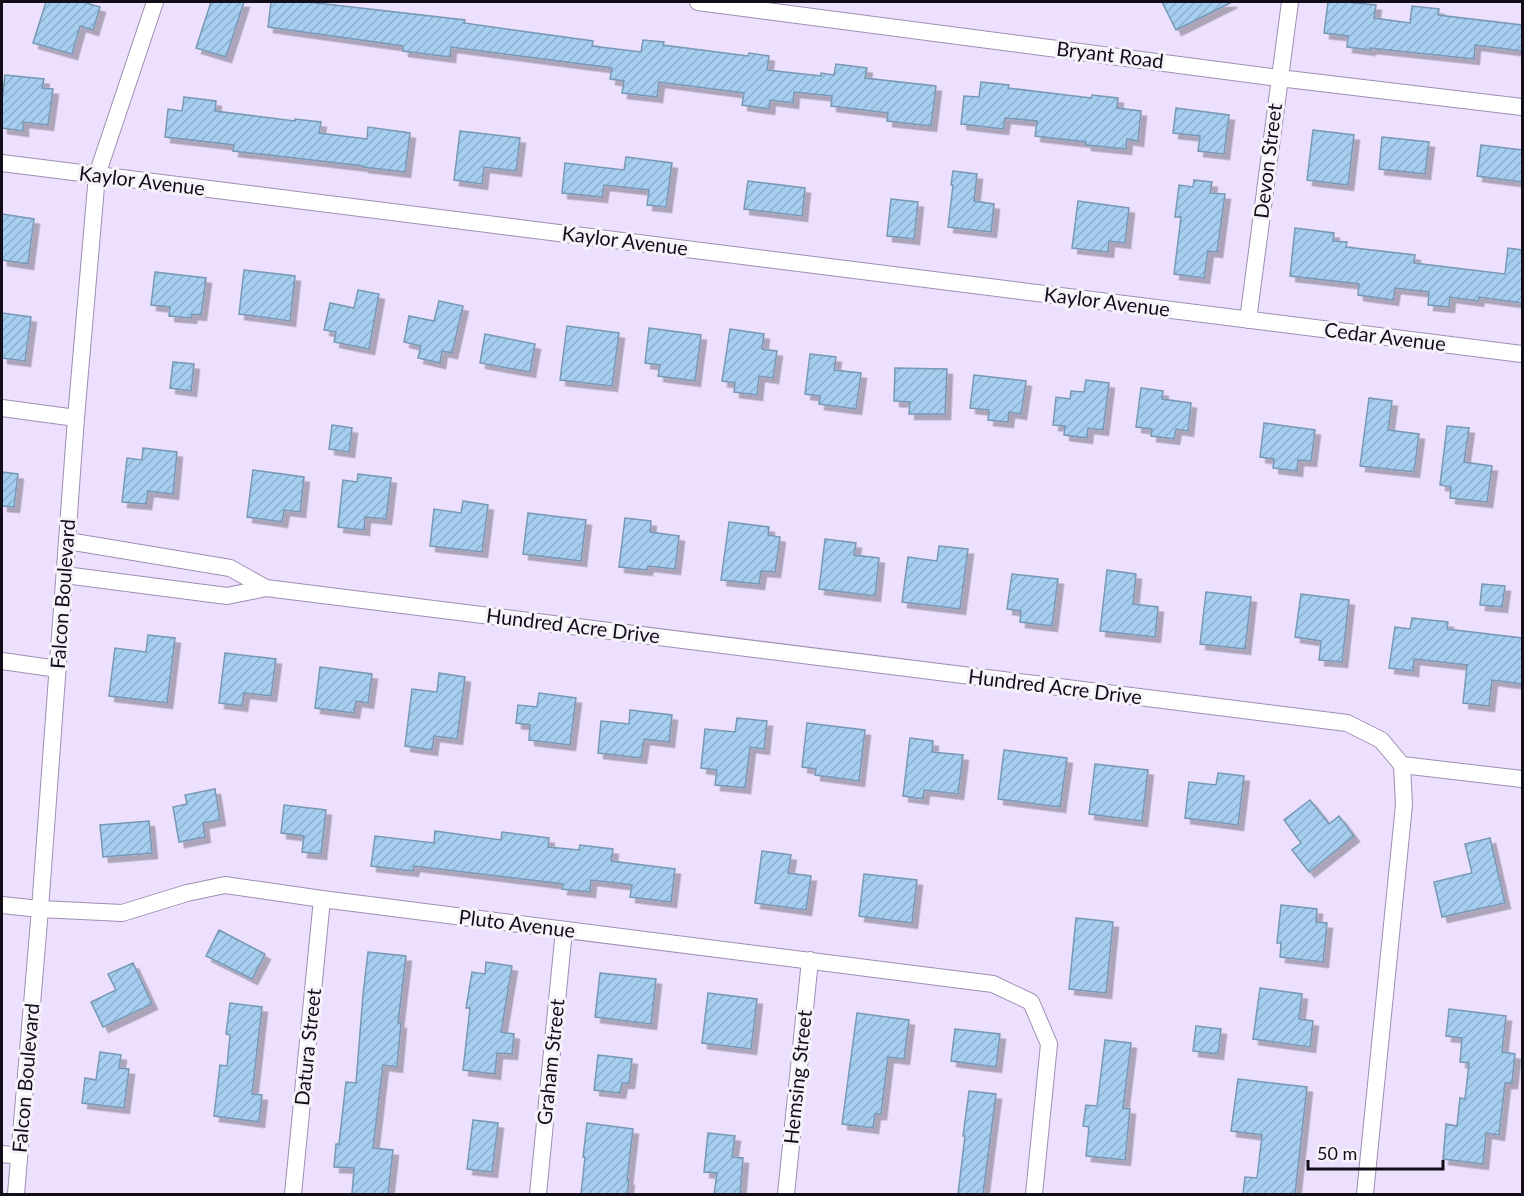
<svg xmlns="http://www.w3.org/2000/svg" width="1524" height="1196" viewBox="0 0 1524 1196" font-family="Lato,sans-serif">
  <style>
    .building { fill: url(#building-hatch); stroke: #7898b3; stroke-width: 1.5; filter: url(#shadow) }
    .lines { fill: none; stroke-linecap: round; stroke-linejoin: round }
    .minor-casing { stroke: #9e8fb3; stroke-width: 18 }
    .minor { stroke: #fff; stroke-width: 16 }
    .labels { text-anchor: middle; stroke-width: 6; stroke-linejoin: round; paint-order: stroke }
    .street-label { font-size: 20px; fill: #130d19; stroke: #f5f2f9 }
  </style>
  <defs>
    <pattern id="building-hatch" width="6" height="6" patternUnits="userSpaceOnUse" patternTransform="scale(1.5)"><rect width="6" height="6" fill="#a5cef1"/><path d="M-1 1l2-2M0 6l6-6M5 7l2-2" fill="none" stroke="#8db0ce"/></pattern>
    <filter id="shadow"><feDropShadow dx="5.5" dy="5.5" stdDeviation="0" flood-color="#0004"/></filter>
  </defs>
  <rect width="100%" height="100%" fill="#ece0fe"/>
  <path class="building" d="M46,2H83L100,7L93,30L80,26L72,54L33,43Z
    M211,2H244L226,57L196,48Z
    M271,2H308L465,20L464,23L593,41L592,46L641,52L643,40L664,42L663,45L748,56L749,53L769,56L767,70L821,76V73L834,75L836,64L867,68L865,78L936,86L931,126L887,121L888,113L831,106L832,96L794,92L793,103L770,100L769,109L742,105L744,93L659,82L657,97L622,93L624,81L610,79L612,68L451,47L450,57L403,51V46L268,27Z
    M1162,2H1232L1176,30Z
    M1328,2H1347L1376,5L1374,18L1410,23L1412,6L1439,9L1438,15L1522,25V51L1475,45L1474,59L1370,48V50L1347,47L1348,36L1324,33Z
    M5,75L44,79L42,88L53,89L48,125L23,122V131L2,128V102Z
    M981,82L1009,85L1008,88L1091,98L1092,95L1118,98L1117,108L1141,111L1138,141L1127,139L1126,149L1086,145V142L1035,136L1037,121L1005,118L1003,129L961,124L964,96L979,97Z
    M184,97L216,101L215,111L295,121V119L321,122L319,133L367,139L368,127L410,133L405,172L363,167V166L233,151L234,145L165,137L168,109L182,111Z
    M1176,108L1229,115L1224,154L1198,151L1200,136L1173,133Z
    M1313,130L1354,135L1348,185L1307,180Z
    M460,131L520,138L516,171L484,167L482,184L454,180Z
    M1382,137L1429,142L1425,174L1379,169Z
    M1481,145L1522,150V182L1477,176Z
    M626,157L672,163L666,207L647,205L649,190L604,185L602,197L562,193L565,163L624,170Z
    M953,171L977,174L974,201L994,204L991,232L948,227L953,185H951Z
    M1194,180L1212,182L1210,193L1225,194L1217,252L1208,251L1204,278L1174,274L1181,217H1175L1179,185L1193,187Z
    M748,181L805,188L802,216L744,209Z
    M891,199L918,202L914,239L887,236Z
    M1078,201L1129,208L1125,243L1109,241L1108,252L1072,248Z
    M2,214L34,219L28,264L2,260Z
    M1295,228L1334,233L1333,241L1347,242L1346,247L1415,255L1414,263L1505,274L1508,248L1522,250V303L1479,297L1478,301L1450,297L1449,307L1428,305L1429,292L1395,288L1393,300L1358,295L1359,284L1290,276Z
    M244,270L295,276L290,321L239,314Z
    M155,272L206,278L201,315L192,314L191,318L169,316L170,307L151,305Z
    M358,290L379,294L369,349L334,342L336,332L324,330L330,303L354,308Z
    M439,301L463,306L452,353L442,351L440,363L418,358L421,346L404,342L409,316L434,321Z
    M2,313L31,317L25,361L2,358Z
    M567,326L619,333L612,386L560,380Z
    M649,328L701,335L695,381L658,376L660,365L645,363Z
    M730,329L764,334L762,349L777,351L773,378L759,376L757,395L734,392L735,383L722,381Z
    M485,334L535,344L530,372L480,363Z
    M810,354L836,357L834,370L861,373L856,409L819,404L820,396L805,394Z
    M173,362L194,364L191,391L170,388Z
    M895,368L947,369L945,414H909L910,402L894,401Z
    M974,375L1026,381L1021,414L1009,412L1008,422L988,420L989,410L970,408Z
    M1086,380L1109,383L1103,430L1088,428L1087,438L1064,435L1065,426L1053,425L1056,397L1070,399L1071,391L1084,392Z
    M1141,388L1163,391L1162,399L1191,403L1188,431L1176,429L1174,439L1151,436L1152,429L1136,427Z
    M1369,398L1392,401L1388,430L1419,434L1414,472L1360,466Z
    M1264,423L1315,430L1311,461L1298,460L1297,471L1273,468L1274,459L1260,457Z
    M332,425L352,428L349,452L329,449Z
    M1447,426L1469,428L1464,462L1492,466L1487,502L1450,498L1451,487L1440,485Z
    M143,448L177,452L173,494L148,491L146,504L122,502L127,458L142,460Z
    M253,470L304,477L300,512L284,510L282,522L247,517Z
    M2,472L18,474L14,507L2,506Z
    M358,474L391,478L386,519L365,517L364,530L338,527L343,480L357,482Z
    M463,501L488,505L482,552L430,546L434,509L461,513Z
    M528,513L586,520L581,561L523,554Z
    M625,518L651,521L650,532L679,536L675,569L648,566L647,570L619,567Z
    M729,522L769,527L768,535L780,537L775,572L761,571L759,584L721,580Z
    M825,539L856,543L854,555L879,558L875,596L819,589Z
    M939,546L968,549L960,609L902,602L908,557L937,561Z
    M1107,570L1136,574L1133,604L1158,607L1155,637L1100,631Z
    M1012,574L1058,579L1052,626L1020,622L1021,611L1007,609Z
    M1482,584L1505,586L1502,607L1480,605Z
    M1206,592L1251,597L1245,649L1200,644Z
    M1301,594L1349,600L1342,662L1319,660L1321,641L1295,637Z
    M1412,618L1448,622L1447,629L1522,638V684L1492,680L1489,706L1463,703L1467,665L1414,659L1413,671L1389,668L1395,627L1410,629Z
    M148,635L175,638L167,703L109,696L115,648L146,652Z
    M225,653L276,659L271,696L244,693L242,706L219,703Z
    M320,667L372,674L368,703L356,701L354,713L315,708Z
    M439,673L465,677L457,739L434,736L432,750L405,746L412,689L437,692Z
    M539,693L576,698L570,745L529,740L530,725L516,723L518,705L537,707Z
    M630,710L672,715L669,742L644,739L641,758L598,753L601,721L629,724Z
    M737,718L767,721L764,749L750,747L745,788L715,785L717,770L701,768L705,729L735,732Z
    M807,723L865,730L859,781L815,775L816,769L802,767Z
    M910,738L933,741L932,752L963,755L958,794L924,790L923,799L903,796Z
    M1004,750L1067,758L1060,807L998,799Z
    M1095,764L1148,770L1142,821L1089,814Z
    M1218,773L1244,776L1238,825L1185,818L1189,782L1216,785Z
    M215,789L220,820L203,823L205,837L179,842L173,807L187,804L185,795Z
    M1310,800L1329,824L1339,816L1354,836L1309,872L1292,850L1301,843L1284,820Z
    M284,805L326,810L321,854L302,852L304,836L281,833Z
    M149,821L152,853L103,857L100,825Z
    M435,831L501,840L502,832L549,838L548,847L579,850L580,845L613,849L611,861L675,869L671,902L630,897L632,885L591,880L590,892L562,889L563,884L414,866L413,871L371,866L375,836L434,843Z
    M1490,838L1505,903L1442,917L1434,882L1472,873L1465,844Z
    M762,851L791,855L788,873L811,876L806,910L755,903Z
    M864,874L917,880L912,923L859,916Z
    M1281,905L1317,909L1316,922L1327,923L1323,962L1280,957L1281,943H1277Z
    M1076,918L1113,922L1106,993L1069,989Z
    M219,930L265,954L252,979L206,956Z
    M368,952L406,956L398,1023H401L397,1067L383,1065L373,1148L393,1150L388,1194H352L354,1168L334,1167L336,1144H339L346,1082L356,1083L363,995Z
    M486,962L512,966L501,1032L514,1034L512,1054L497,1053L495,1074L463,1070L470,1008H466L472,972L485,974Z
    M133,963L152,1004L103,1027L91,1002L116,990L108,974Z
    M600,973L656,979L651,1024L595,1017Z
    M1260,988L1302,994L1299,1019L1313,1021L1310,1047L1253,1039Z
    M708,993L757,999L751,1049L702,1043Z
    M230,1003L262,1007L252,1094L262,1095L259,1122L214,1116L220,1065L227,1066L230,1035L226,1034Z
    M1449,1009L1506,1016L1502,1052L1515,1054L1512,1083H1505L1499,1135L1486,1133L1483,1164L1443,1159L1446,1124L1457,1126L1460,1098L1465,1099L1469,1063L1460,1062L1462,1038L1446,1036Z
    M857,1013L909,1020L904,1059L888,1057L881,1114H875L873,1128L842,1124Z
    M1196,1026L1221,1029L1218,1054L1193,1051Z
    M955,1029L1000,1034L996,1067L951,1061Z
    M1105,1040L1131,1043L1123,1108L1130,1109L1125,1160L1086,1156L1089,1127L1083,1126L1086,1105L1097,1106Z
    M100,1052L121,1055L119,1068L129,1069L124,1108L82,1103L85,1078L96,1080Z
    M598,1055L632,1059L629,1083H622L620,1093L594,1090Z
    M1238,1079L1307,1087L1295,1194H1243L1245,1177L1257,1178L1262,1135L1231,1131Z
    M969,1091L996,1094L983,1194H958L965,1136H963Z
    M473,1120L498,1123L492,1172L467,1169Z
    M587,1123L633,1129L627,1180H629L627,1194H581L585,1157H583Z
    M708,1133L735,1136L732,1157L743,1158L740,1194H714L717,1173L704,1172Z"/>
  <g class="lines">
    <defs>
      <path id="minor" d="M698,2L1279,78L1522,107
        M2,163L1522,354
        M1248,320L1290,2
        M2,408L76,418
        M68,541L230,568L266,588
        M65,575L227,596L266,588L1347,723L1381,740L1402,765L1404,805L1365,1194
        M2,661L58,669
        M1402,765L1522,779
        M2,905L40,909L122,913L187,893L225,885L322,899L993,984L1031,1002L1049,1044L1034,1194
        M2,1154L19,1156
        M16,1194L40,909L76,418L97,175L155,2
        M293,1194L322,899
        M538,1194L564,930
        M786,1194L810,960"/>
    </defs>
    <use href="#minor" class="minor-casing"/>
    <use href="#minor" class="minor"/>
  </g>
  <g class="labels">
    <g class="street-label">
      <text transform="translate(1110 55) rotate(7)" y="7">Bryant Road</text>
      <text transform="translate(1268 161) rotate(-83)" y="7">Devon Street</text>
      <text transform="translate(142 181) rotate(7)" y="7">Kaylor Avenue</text>
      <text transform="translate(625 241) rotate(7)" y="7">Kaylor Avenue</text>
      <text transform="translate(1107 302) rotate(7)" y="7">Kaylor Avenue</text>
      <text transform="translate(1385 337) rotate(7)" y="7">Cedar Avenue</text>
      <text transform="translate(63 594) rotate(-86)" y="7">Falcon Boulevard</text>
      <text transform="translate(573 626) rotate(7)" y="7">Hundred Acre Drive</text>
      <text transform="translate(1055 687) rotate(7)" y="7">Hundred Acre Drive</text>
      <text transform="translate(517 924) rotate(7)" y="7">Pluto Avenue</text>
      <text transform="translate(308 1047) rotate(-84)" y="7">Datura Street</text>
      <text transform="translate(551 1062) rotate(-84)" y="7">Graham Street</text>
      <text transform="translate(798 1077) rotate(-84)" y="7">Hemsing Street</text>
      <text transform="translate(26 1078) rotate(-85)" y="7">Falcon Boulevard</text>
    </g>
  </g>
  <rect width="1524" height="1196" fill="none" stroke="#130d19" stroke-width="6"/>
  <path d="M1308 1160v9h135v-9" fill="none" stroke="#130d19" stroke-width="3"/>
  <text x="1317" y="1160" font-size="18" fill="#130d19" stroke="#f5f2f9" stroke-width="4.5" paint-order="stroke">50 m</text>
</svg>
